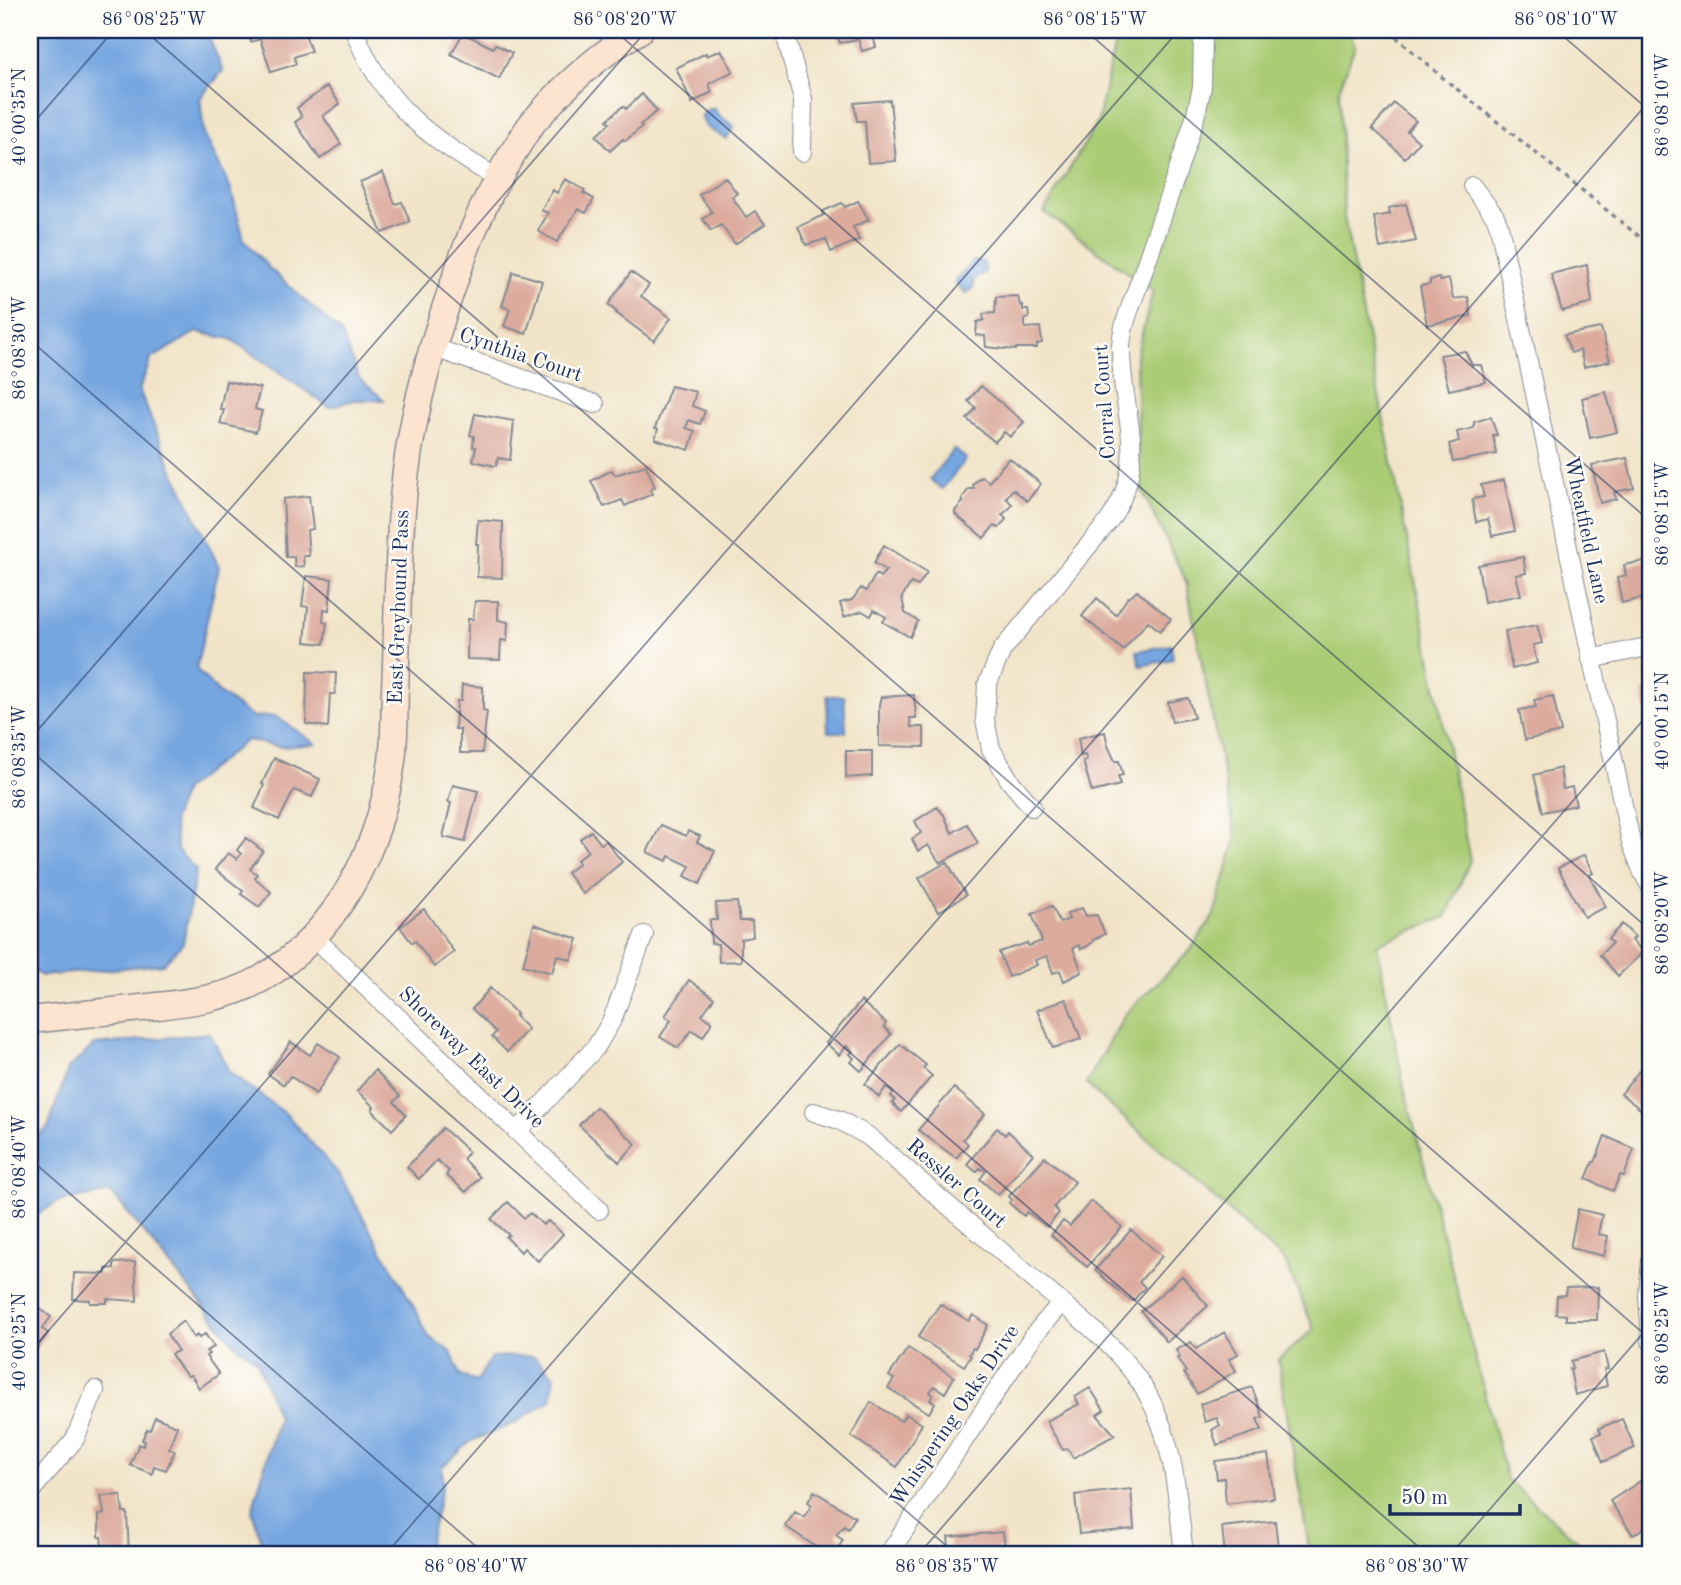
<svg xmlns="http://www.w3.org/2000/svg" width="1681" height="1585" viewBox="0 0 1681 1585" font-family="'Old Standard TT',serif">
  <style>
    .green { fill: #aacc75; stroke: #627e6a; stroke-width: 2 }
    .water { fill: #76a6e0; stroke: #486a9f; stroke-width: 2 }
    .building { fill: #dcab9e }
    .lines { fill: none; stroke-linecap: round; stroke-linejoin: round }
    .street-casing { stroke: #868a93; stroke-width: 20 }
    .secondary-casing { stroke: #868a93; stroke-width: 29 }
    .path { stroke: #868a93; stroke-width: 3.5; stroke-dasharray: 5 5; stroke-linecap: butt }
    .street { stroke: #fff; stroke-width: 18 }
    .secondary { stroke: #fde4d0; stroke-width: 26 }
    .ticks { fill: none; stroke: #1b2f5e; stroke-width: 2; stroke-opacity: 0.45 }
    .labels { text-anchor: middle; stroke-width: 5; stroke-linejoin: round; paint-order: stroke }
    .street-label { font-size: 21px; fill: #1b2f5e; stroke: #fdfcf7 }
    .neatline { fill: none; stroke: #1b2f5e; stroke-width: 2.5 }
    .ticks-label { font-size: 18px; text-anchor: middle; fill: #1b2f5e }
  </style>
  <rect width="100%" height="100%" fill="#fdfcf7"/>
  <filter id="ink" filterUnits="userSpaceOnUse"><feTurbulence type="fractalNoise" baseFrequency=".0143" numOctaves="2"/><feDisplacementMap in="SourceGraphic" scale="14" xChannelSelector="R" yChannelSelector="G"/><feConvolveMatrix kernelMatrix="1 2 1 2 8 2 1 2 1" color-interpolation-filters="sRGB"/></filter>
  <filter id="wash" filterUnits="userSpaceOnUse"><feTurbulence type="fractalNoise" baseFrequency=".00686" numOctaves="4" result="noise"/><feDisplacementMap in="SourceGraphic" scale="28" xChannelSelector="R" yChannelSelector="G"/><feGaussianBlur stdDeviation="1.57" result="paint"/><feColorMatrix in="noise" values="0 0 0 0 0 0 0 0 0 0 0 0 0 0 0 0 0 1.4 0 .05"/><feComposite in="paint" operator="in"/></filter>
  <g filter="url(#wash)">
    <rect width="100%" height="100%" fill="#f1e4c8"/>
    <path class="green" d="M1114,30H1349L1355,46L1339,90L1344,217L1470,861L1446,917L1377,944L1404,1088L1507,1479L1593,1555H1310L1278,1360L1314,1329L1285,1261L1086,1084L1126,1013L1190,951L1214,915L1236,838L1186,581L1139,484L1136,357L1153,291L1044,212L1098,121L1116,38Z"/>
    <path class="water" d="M30,30H195L208,35L223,71L200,98L204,134L231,189L244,240L268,267L342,334L359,378L384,400H354L329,407L231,339L196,332L151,359L139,390L171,466L219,567L196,669L219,693L252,717L275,716L316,744L281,747L247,740L184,790L173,820L177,850L196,870L183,943L163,964L42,976L30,969Z
      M714,108L718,115L734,126L726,139L706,127L701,116L708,109L710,110Z
      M973,261H980L984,263L985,272L973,280L974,286L966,294L956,284V281Z
      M954,449L966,459L942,489L930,479Z
      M1171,645L1173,659L1140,666L1137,651Z
      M827,696H844L846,732H828Z
      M210,1033L229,1072L286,1114L338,1173L418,1314L428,1336L451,1352L460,1375L477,1382L491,1357L533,1356L555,1376L551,1400L513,1424L471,1441L442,1467L443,1484L426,1555H266L252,1511L278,1418L257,1361L232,1341L111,1192L58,1202L30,1219V1142L48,1128L68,1069L94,1045Z"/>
    <g id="blocks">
      <path class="building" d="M247,30H286L288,36L304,31L311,51L294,57L296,64L271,72L260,39L251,42Z
        M836,30H890L873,36L876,47L862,51L858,39L840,43Z
        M463,33L493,48L495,44L512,53L499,79L451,54Z
        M721,50L733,71L709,84L712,92L692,103L676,68L706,53L707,56Z
        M327,86L340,104L323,116L341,144L320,159L295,122L302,117L297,108Z
        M642,94L657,111L640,125L642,127L625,141L623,139L610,151L596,136L610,123L607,120L623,106L626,109Z
        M890,100L896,161L868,163L865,121H857L854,103Z
        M1394,103L1416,121L1407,131L1419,142L1405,158L1372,128Z
        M383,172L395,204L402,202L410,222L382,233L360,182Z
        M725,177L737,193L732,197L746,217L755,211L765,224L735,244L721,225L711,231L703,219L712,212L699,195Z
        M565,179L585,190L583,193L594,199L586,213L578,209L557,242L538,231L548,213L541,210L553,190L557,193Z
        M858,201L869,220L853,227L859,240L831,252L826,239L806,245L798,227L824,215L823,211L842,203L845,207Z
        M1406,204L1416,241L1380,248L1374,217L1390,214L1389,208Z
        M1587,265L1592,303L1562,311L1551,274Z
        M513,272L542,281L526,334L504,326L510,309L502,306Z
        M631,272L649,285L641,296L671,318L654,341L616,313L617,312L608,305Z
        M1439,278L1440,281L1449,279L1453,299L1468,297L1471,316L1427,325L1420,286L1430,284V280Z
        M1018,296L1020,306L1023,305V310H1028L1029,318L1025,319V328L1040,327L1042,343L1037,344V348H1016V350L986,347L985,336L976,335L977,322L984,320L983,314L995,313L996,297Z
        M1601,328L1610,361L1584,367L1580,350L1571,353L1564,335Z
        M1465,351L1472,365H1481L1486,382L1449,390L1440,355Z
        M226,381L260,388L255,409L262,411L256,432L220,424L224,410L220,409Z
        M671,386L696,392L692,406L705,411L700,424L689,420L686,428L695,431L689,450L655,439L658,429L655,428Z
        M981,386L1024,422L1010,437L1004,432L995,442L967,419L976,408L968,401Z
        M1606,392L1617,432L1590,438L1582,398Z
        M475,414L514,421L510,460L498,458L496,466L473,461L476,447H473L474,436L470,435Z
        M1491,417L1497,435H1493L1496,454L1453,462L1449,444L1459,441L1457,432L1474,428V422Z
        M1009,458L1041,484L1027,501L1013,489L1006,498L1012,504L1011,507L1002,515L1006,519L999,528L994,526L984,538L955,514V511L963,502L962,498L969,489H974L973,484L980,478L983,477L989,482Z
        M1627,458L1634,488L1614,492L1616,499L1600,503L1592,465Z
        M646,465L655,487L650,490L652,494L625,506L622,500L604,507L591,481L612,470L615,475Z
        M1504,480L1515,531L1492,536L1488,519L1476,522L1472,499L1484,497L1481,485Z
        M309,496L313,529L307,530L309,556H303L304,566L295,567L294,557H286L283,499Z
        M478,520L503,522L502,578L477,577L478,544H476Z
        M884,545L927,572L918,586L911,583L902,597L905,613L918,621L910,637L883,622L886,617L874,610L871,616L862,611L844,617L840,603L852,600L861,588L866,591L876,574L880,577L886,570L874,563Z
        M1523,557L1526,573L1516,575L1521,595L1484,602L1478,565Z
        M1650,560L1651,600L1643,602L1642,598L1622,603L1617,578L1626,575L1624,565Z
        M306,576L332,579L329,610L324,609L323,622L327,623L324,644L305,642L308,607L302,606Z
        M1137,591L1171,619L1160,631L1148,621L1123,650L1082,616L1097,598L1116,615L1128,597L1129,598Z
        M475,601H498V620L508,622L507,641L501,640L500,660L467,659L468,619H473Z
        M1537,625L1542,643L1533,645L1537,663L1512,669L1505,631Z
        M307,672L336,673L335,694H330L328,727L306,724Z
        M462,685L483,687V710L487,711L482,753H460V729H455L457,701H461Z
        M1651,690V713H1646L1642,692Z
        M914,695L916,718H910L911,727H924V747L879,746V704L881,697Z
        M1553,696L1561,732L1525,740L1519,710L1536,707L1534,700Z
        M1188,698L1194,718L1172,722L1168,702Z
        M1105,732L1108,746L1115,761H1119L1123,775L1118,776L1120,785L1092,792L1083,761L1087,760L1085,755L1081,756L1078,738Z
        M846,751H872V776L846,778Z
        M274,758L320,779L312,797L294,790L279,820L254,808L264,785L262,784Z
        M1560,768L1563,789L1572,787L1576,805L1543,812L1534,775Z
        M453,785L478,791L465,842L443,837L451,803L448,802Z
        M937,807L944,815L952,833L967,824L978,843L940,863L928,845L918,851L912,839L921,833L915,821Z
        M661,825L686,836L688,831L700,836L697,842L715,851L700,884L685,876L690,866L669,856L667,861L647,852Z
        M591,831L601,844L606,841L622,862L583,894L567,873L579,863L577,860L588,851L580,839Z
        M246,838L263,851L250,869L257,874L255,878L271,892L259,907L241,894L243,891L215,869L228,853L237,859L241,854L237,850Z
        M1584,855L1593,873L1589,875L1606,907L1584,917L1558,868Z
        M947,862L966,895L938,912L919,878Z
        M737,902L740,921H752L753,937L741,939V961L719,962L718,944L711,943L710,920H717L716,903Z
        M1052,906L1060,923L1069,919L1067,914L1082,908L1086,916L1097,915L1105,934L1093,940L1094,941L1086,947L1081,949L1079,945L1073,948L1082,972L1064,981L1060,971L1053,973L1047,956L1035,960L1037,965L1009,977L999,952L1027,943L1029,946L1042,941L1032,914Z
        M424,909L454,952L434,967L415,941L412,943L400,927Z
        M534,924L578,939L571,960L557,955L552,973L523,965Z
        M1622,924L1635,937L1632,940L1643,952L1618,976L1600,955L1612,943L1608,939Z
        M689,980L714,998L702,1015L712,1022L703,1037L692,1030L678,1048L660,1037L671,1020L665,1016Z
        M490,988L517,1014L515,1016L528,1029L507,1052L492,1037L496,1032L472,1009Z
        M1066,999L1081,1039L1053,1048L1037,1010Z
        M861,1001L886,1023L884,1027L891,1034L861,1071L851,1062L854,1058L850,1054L853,1051L847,1046L839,1055L826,1043Z
        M291,1042L310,1055L318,1043L340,1057L316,1094L290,1076L284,1085L268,1074Z
        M900,1044L926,1065L923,1068L932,1076L901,1112L892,1103L895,1100L891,1096L893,1093L886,1087L879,1097L865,1084Z
        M375,1070L400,1096L394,1102L406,1115L392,1130L372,1110L374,1107L357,1091Z
        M1639,1071L1651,1080V1110L1648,1115L1621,1094Z
        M954,1088L985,1114L963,1139L968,1144L956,1158L918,1130Z
        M596,1107L636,1144L619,1162L579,1125Z
        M443,1128L469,1152L463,1159L480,1177L466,1192L446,1175L449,1171L437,1160L419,1179L407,1167Z
        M997,1128L1005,1135L1008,1131L1033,1154L998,1195L980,1179L986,1171L980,1168L976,1172L967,1164Z
        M1605,1136L1634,1149L1624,1176L1620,1175L1613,1191L1586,1179L1593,1162H1595Z
        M1045,1157L1075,1182L1054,1207L1059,1213L1047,1227L1027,1212L1024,1216L1009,1203L1012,1200L1009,1196Z
        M1091,1201L1122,1227L1087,1267L1051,1235L1063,1221L1070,1226Z
        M508,1202L524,1218L530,1213L543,1225L548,1221L563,1234L538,1261L524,1248L521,1252L506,1237L509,1235L491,1219Z
        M1578,1209L1602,1215L1598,1234L1608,1236L1604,1256L1570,1248Z
        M1131,1230L1162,1256L1139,1282L1145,1287L1133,1301L1126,1297L1095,1270Z
        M135,1262L137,1301L107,1299V1303H90V1300L73,1299L74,1273L106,1274V1269L114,1268V1263Z
        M1182,1276L1208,1306L1167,1342L1141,1311Z
        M1598,1287L1597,1320H1566V1315L1556,1314L1557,1296L1565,1295L1566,1288Z
        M34,1304L51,1317L42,1329L48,1333L34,1352L30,1349V1309Z
        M940,1304L969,1321L973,1315L988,1325L975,1349L973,1348L969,1354L971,1356L964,1366L918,1337Z
        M183,1321L194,1338L197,1335L199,1338L205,1334L214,1347L206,1351L209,1354L206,1356L219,1374L199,1388L191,1375L188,1376L183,1371L171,1354L178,1351L167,1334Z
        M1225,1332L1238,1354L1229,1359L1236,1371L1197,1394L1184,1373L1186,1372L1177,1358L1180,1357L1176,1350L1191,1342L1196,1349Z
        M908,1348L954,1377L945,1393L934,1386L930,1392L933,1395L930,1400L935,1403L929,1413L888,1388L894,1379L889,1376Z
        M1604,1352L1608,1369L1604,1370L1607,1386L1575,1395L1570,1369L1573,1368L1571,1361Z
        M1252,1387L1263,1417L1257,1419L1262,1430L1217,1445L1212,1430L1220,1425L1217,1418L1205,1422L1200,1404Z
        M1090,1388L1104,1410L1097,1415L1115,1435L1073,1458L1068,1449L1063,1450L1046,1421L1079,1404L1075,1397Z
        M871,1402L901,1421L906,1414L922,1424L897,1467L851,1436Z
        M155,1417L177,1426L169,1448L175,1451L166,1470L154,1466L152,1474L130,1465L139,1444L143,1446L145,1441L142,1440L147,1429L150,1430Z
        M1622,1419L1635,1448L1603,1462L1593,1436L1601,1433L1599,1428Z
        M1268,1454L1274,1498L1226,1504L1224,1478L1217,1479L1215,1461Z
        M1648,1476L1651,1480V1497L1646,1500L1651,1508V1523L1633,1535L1610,1501Z
        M1131,1489L1134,1529L1079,1534L1075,1495Z
        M814,1491L855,1517L848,1529L844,1526L836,1535L843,1540L834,1555H828L785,1526L795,1512L804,1517L812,1505L808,1502Z
        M121,1495L123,1512H127L129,1555H103L101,1537H99V1515L104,1514L101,1496Z
        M1275,1521L1279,1555H1225L1222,1527Z
        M1003,1532L1005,1548L994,1550L995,1555H950L948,1537Z"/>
    </g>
  </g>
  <g filter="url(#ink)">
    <use href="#blocks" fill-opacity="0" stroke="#868a93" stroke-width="2"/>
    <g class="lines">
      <defs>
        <path id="street" d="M354,30C383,105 430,139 497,178
          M784,30L803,99L802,152
          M1472,186L1495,216L1499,226L1631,842L1643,873L1651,887
          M432,347L595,404
          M1591,659L1651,646
          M1032,807L1010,781L991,749L985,720L987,685L1002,650L1108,522C1151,462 1122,418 1121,352C1120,327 1134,299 1142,275C1160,223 1178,171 1195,118L1202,87L1203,30
          M314,937L599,1210
          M814,1112L839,1120L868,1136C923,1183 978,1231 1033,1279C1074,1314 1121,1347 1148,1395C1175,1444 1178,1502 1184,1555
          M517,1132L596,1047L612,1020L644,935
          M1651,1261L1648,1295L1651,1341
          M30,1492L75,1439L95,1390
          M888,1555L1033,1336L1061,1303"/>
        <path id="secondary" d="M30,1020C67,1016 104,1012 141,1008C182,1003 224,1000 261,979C338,933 380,849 392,761C395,738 394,713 395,689C398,626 397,562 403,499C409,426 428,357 452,288C468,240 486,195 514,151C521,141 527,128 536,119C566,84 601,53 640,30"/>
      </defs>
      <use href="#street" class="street-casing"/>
      <use href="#secondary" class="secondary-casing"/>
      <path class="path" d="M1388,30L1442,77L1651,246"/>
      <use href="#street" class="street"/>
      <use href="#secondary" class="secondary"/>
    </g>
  </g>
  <path class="ticks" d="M144,30L1651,1340M614,30L1651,931M1085,30L1651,522M1556,30L1651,112M30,127L114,30M30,340L1428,1555M30,739L647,30M30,750L957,1555M30,1159L486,1555M30,1352L1179,30M385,1555L1651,99M918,1555L1651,711M1450,1555L1651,1324"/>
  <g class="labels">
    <g class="street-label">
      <text transform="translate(521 354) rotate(19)" y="7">Cynthia Court</text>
      <text transform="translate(1104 402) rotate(-94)" y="7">Corral Court</text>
      <text transform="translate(1587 530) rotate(78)" y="7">Wheatfield Lane</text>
      <text transform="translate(398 607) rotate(-88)" y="7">East Greyhound Pass</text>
      <text transform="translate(472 1057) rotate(44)" y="7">Shoreway East Drive</text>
      <text transform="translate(957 1183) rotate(41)" y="7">Ressler Court</text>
      <text transform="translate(954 1415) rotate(-56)" y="7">Whispering Oaks Drive</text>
    </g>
  </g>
  <rect width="1681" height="1585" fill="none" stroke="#fdfcf7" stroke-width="77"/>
  <path d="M1390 1504v10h130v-10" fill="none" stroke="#1b2f5e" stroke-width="3.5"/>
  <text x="1401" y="1504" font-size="21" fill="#1b2f5e" stroke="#fdfcf7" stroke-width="5" paint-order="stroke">50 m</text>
  <rect x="38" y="38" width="1604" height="1508" class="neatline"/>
  <g class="ticks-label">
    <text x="154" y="25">86°08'25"W</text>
    <text x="625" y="25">86°08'20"W</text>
    <text x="1095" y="25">86°08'15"W</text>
    <text x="1566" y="25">86°08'10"W</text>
    <text transform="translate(1662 105) rotate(-90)" y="6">86°08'10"W</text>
    <text transform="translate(19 117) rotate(-90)" y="6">40°00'35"N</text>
    <text transform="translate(19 348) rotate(-90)" y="6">86°08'30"W</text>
    <text transform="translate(1662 514) rotate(-90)" y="6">86°08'15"W</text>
    <text transform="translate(1662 721) rotate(-90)" y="6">40°00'15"N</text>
    <text transform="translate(19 757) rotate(-90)" y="6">86°08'35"W</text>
    <text transform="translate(1662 923) rotate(-90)" y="6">86°08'20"W</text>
    <text transform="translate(19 1167) rotate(-90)" y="6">86°08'40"W</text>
    <text transform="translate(1662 1333) rotate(-90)" y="6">86°08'25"W</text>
    <text transform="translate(19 1342) rotate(-90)" y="6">40°00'25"N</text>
    <text x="476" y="1572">86°08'40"W</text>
    <text x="947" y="1572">86°08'35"W</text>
    <text x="1417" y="1572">86°08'30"W</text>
  </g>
</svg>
